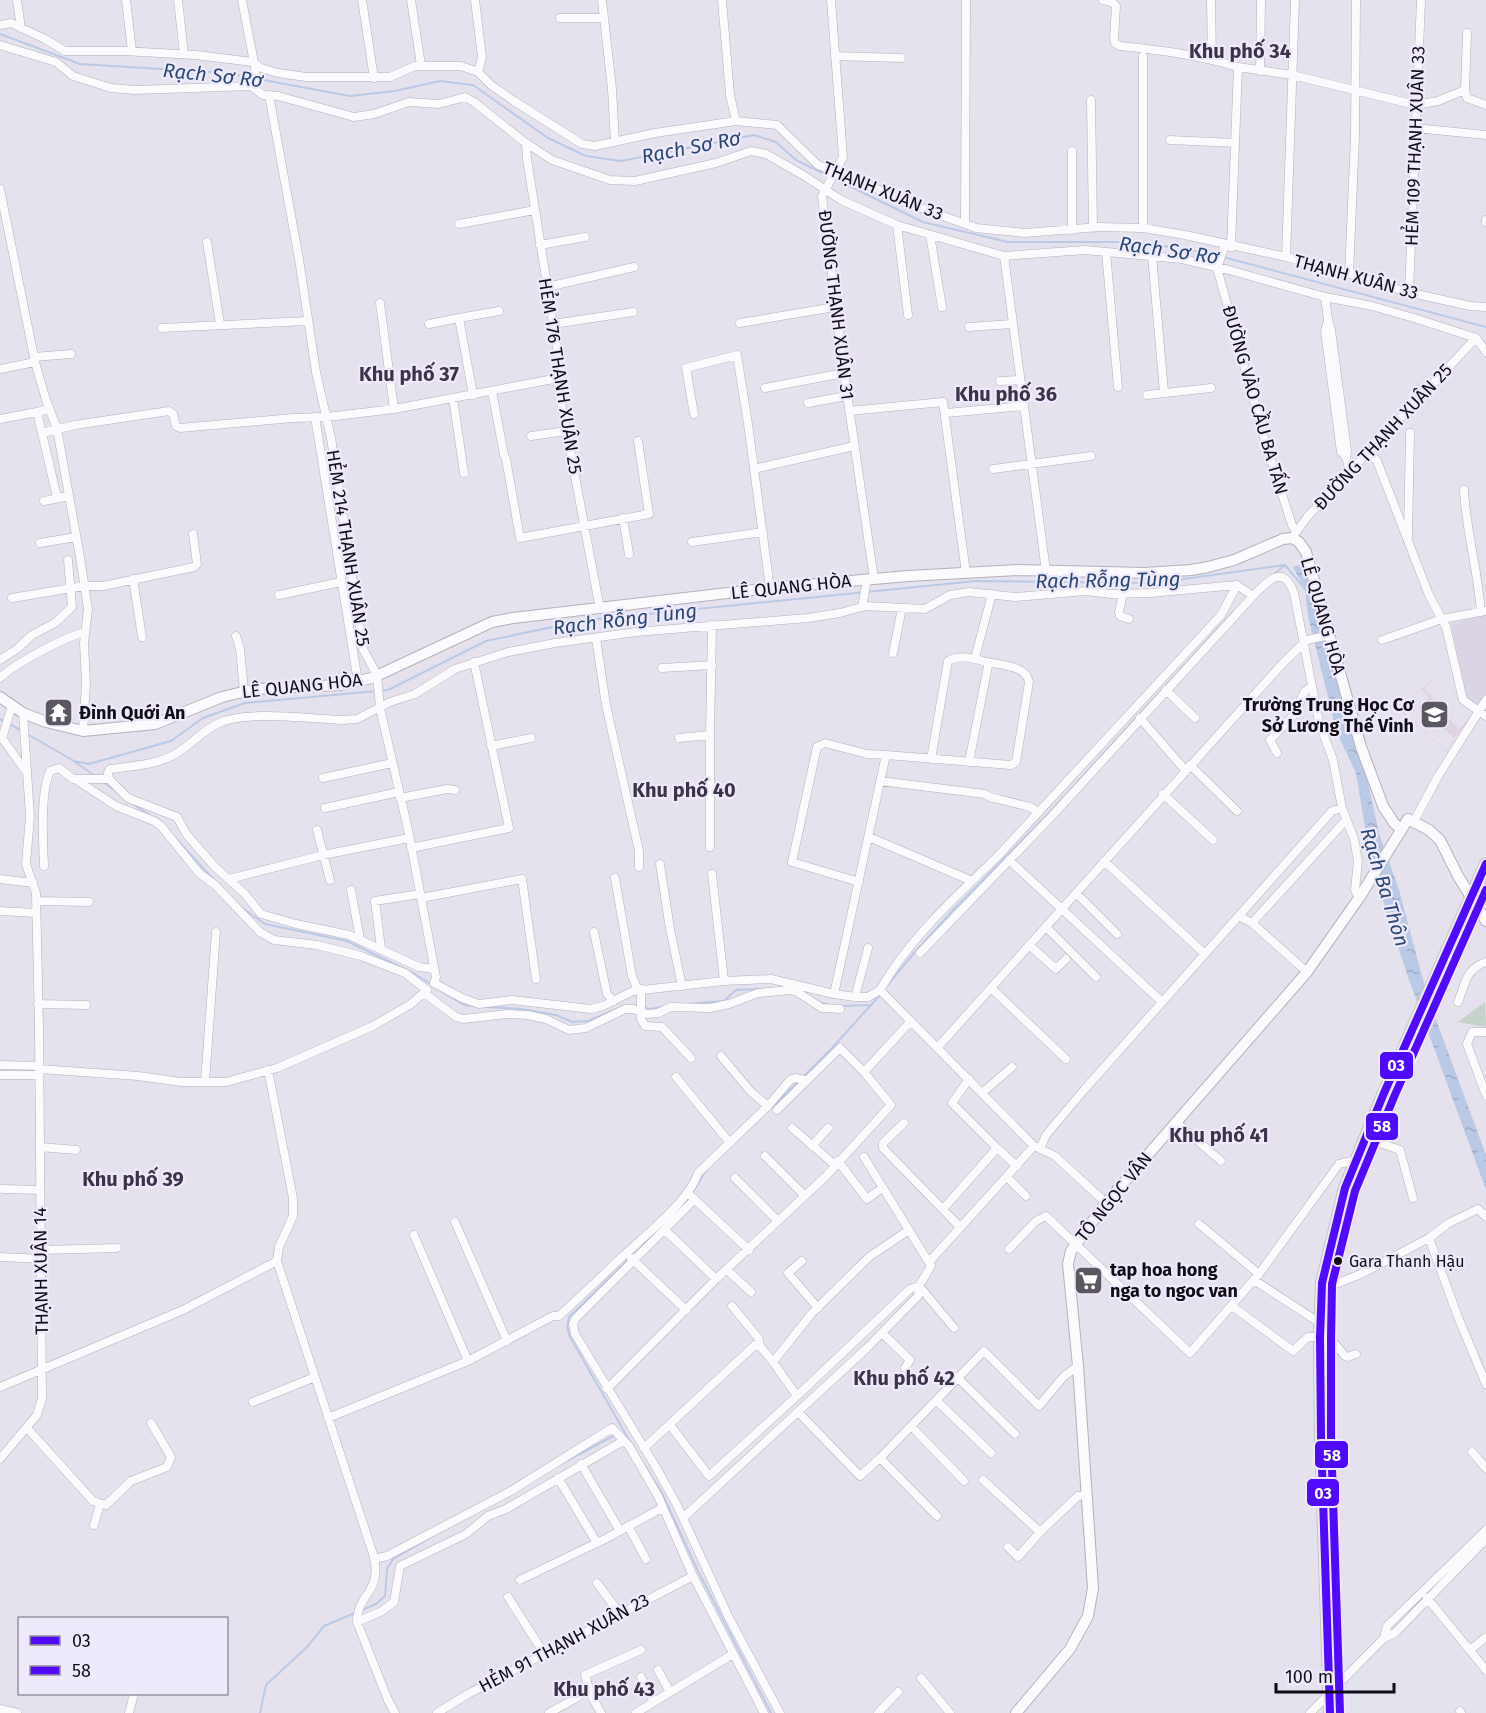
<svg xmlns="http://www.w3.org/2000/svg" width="1486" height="1713" viewBox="0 0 1486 1713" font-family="'Fira Sans',sans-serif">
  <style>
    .commercial { fill: #dad4e5 }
    .education { fill: #dfd3e1; fill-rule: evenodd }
    .garden { fill: #c5d2ca }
    .water { fill: url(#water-ripples) }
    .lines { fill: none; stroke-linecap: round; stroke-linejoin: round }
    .stream { stroke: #bac9e5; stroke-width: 2 }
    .minor-casing { stroke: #b4b1ba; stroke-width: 9 }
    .tertiary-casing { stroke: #b4b1ba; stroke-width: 12 }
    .primary-casing { stroke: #c1c0c5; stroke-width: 14 }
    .minor { stroke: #fbfafc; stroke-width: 8 }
    .tertiary { stroke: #fbfafc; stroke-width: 10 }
    .primary { stroke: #d9e2e4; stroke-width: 12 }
    .bus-1-casing { stroke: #efe9fc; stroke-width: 12 }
    .bus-2-casing { stroke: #efe9fc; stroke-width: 12 }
    .bus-1 { stroke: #4f0aff; stroke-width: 8 }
    .bus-2 { stroke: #4f0aff; stroke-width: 8 }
    .bus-dot { fill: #100d15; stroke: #efe9fc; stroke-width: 2 }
    .labels { text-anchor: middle; stroke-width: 4.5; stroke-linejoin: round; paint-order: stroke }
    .bus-label { font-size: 16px; fill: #100d15; stroke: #efe9fc; text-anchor: start }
    .street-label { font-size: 18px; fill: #100d15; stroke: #efe9fc }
    .poi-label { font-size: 18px; font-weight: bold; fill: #100d15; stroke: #efe9fc; text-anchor: start }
    .neighbourhood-label { font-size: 20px; font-weight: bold; fill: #3b3447; stroke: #efe9fc }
    .water-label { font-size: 20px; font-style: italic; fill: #284674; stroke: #efe9fc }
    .line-badge { stroke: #efe9fc; stroke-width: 2 }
    .badge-label { font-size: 16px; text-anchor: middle; font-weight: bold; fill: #fff }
  </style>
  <defs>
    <pattern id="water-ripples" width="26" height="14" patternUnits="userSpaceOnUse" patternTransform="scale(1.5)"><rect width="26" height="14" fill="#bac9e5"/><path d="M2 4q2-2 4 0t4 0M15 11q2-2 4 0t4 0" fill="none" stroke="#9fabc4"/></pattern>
  </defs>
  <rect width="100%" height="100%" fill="#e5e1ed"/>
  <path class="commercial" d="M1486,613V694L1477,708L1466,696L1451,624Z"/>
  <path class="education" d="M1431,680L1446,697L1454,694L1471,719L1455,737L1446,752L1397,708L1404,698L1409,701L1420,688H1423ZM1431,681L1446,697L1455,694L1470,719L1458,729L1424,688ZM1420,688L1429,697L1419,710L1454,737L1446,751L1398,708L1404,699L1409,702Z"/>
  <path class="garden" d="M1485,1002L1486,1027L1458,1022Z"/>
  <path class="water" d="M1299,565L1304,566L1309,572L1337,672L1342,708L1364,765L1379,833L1399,890L1428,998L1486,1155V1190L1408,977L1371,864L1356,773L1340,739L1334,721L1308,616L1305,589L1293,567Z"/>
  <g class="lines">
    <path class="stream" d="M0,34L80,64L227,73L252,78
      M258,79L350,96L395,91L440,81L473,85L548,138L586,156L621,161L754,135L776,142L796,160L923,222L1008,242H1138L1208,253L1486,327
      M1285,565L1306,590
      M1273,575L1285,565
      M0,719L22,731
      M27,734L74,761L89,764L171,741L203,718L245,703L388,690L486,641L586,620L976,581L1155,583L1285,565
      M75,762L95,776
      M102,781L117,792
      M133,804L151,816
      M167,829L216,882
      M241,907L265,924L347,941L413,973L431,984
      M885,988L914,953L953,910L1050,812L1234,611
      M441,991L464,1005L476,1006
      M818,1002L830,1005
      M685,1004L724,1001L736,990L759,989
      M841,1006L871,1005
      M487,1007L521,1009L556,1015L572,1022L588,1021L621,1007
      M644,1008L651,1009L665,1006
      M802,1078L833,1047L880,995
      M774,1105L798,1082
      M691,1195L705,1172
      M633,1255L642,1247
      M629,1259L569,1317L567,1327L570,1337L632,1445
      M635,1450L662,1493L698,1571L771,1713
      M557,1466L615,1435
      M362,1610L376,1604L385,1596L387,1569L393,1559L435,1535
      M260,1713L266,1685L307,1647L324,1626L357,1612"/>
    <defs>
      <path id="minor" d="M17,0L21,28
        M126,0L132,51
        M178,0L184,54
        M242,0L255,68L256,90
        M362,0L374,78
        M411,0L421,65
        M475,0L482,57L478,72
        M602,0L612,89L615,142
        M722,0L730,95L736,121
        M831,0L843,157L822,196L844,373L874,579
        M1103,0L1112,2L1116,6L1114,38L1115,43L1120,46C1160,50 1199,55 1238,67L1231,247
        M1211,0L1212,59
        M560,18H604
        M0,25L11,23L45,39L65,51H123L196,55L253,62L261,68L278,73L306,77H390L415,66H461L478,72L491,85L514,101L582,144L595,146L655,133L736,121L777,125L818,165L852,177L907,203L976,228L1025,233L1099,227L1143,228L1185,235L1286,257L1330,268L1407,292L1470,306L1486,307
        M0,45L56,62L73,76L111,88L135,90L251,86L263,95L278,96L354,117L374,114L409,102L439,104L465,97L474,102L523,141L552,160L610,180L635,181L716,163L751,151L766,154L803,175L841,200L897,225L1004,256L1085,250L1182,259L1229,270L1325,297L1372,306L1414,318L1476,338L1486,352
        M835,56L901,58
        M1143,56V228
        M1238,67L1292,75L1416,105L1438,101L1465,90L1467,33
        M1260,71L1261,0
        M1465,90L1467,98L1486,105
        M269,95L299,259L316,372L331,438L363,649L377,675L380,708L408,829L436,977L434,983
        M1091,100L1093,228
        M1415,128L1486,135
        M1170,140L1235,143
        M526,143L527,159L561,373L557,381L600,609
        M0,189L35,362L46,400L57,429L80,557L88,609L84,643L86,684L83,731
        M1486,220V222
        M459,224L535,210
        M965,224L966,0
        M897,225L908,315
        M1072,230V151
        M930,235L942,307
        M207,242L220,324
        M540,245L585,237
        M1225,245L1217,268L1267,448L1292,525L1296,532
        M1106,252L1118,387
        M1004,256L1046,571
        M1152,256L1164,392
        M1286,257L1295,0
        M1349,274L1355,136L1356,0
        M547,287L634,267
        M1409,292L1421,0
        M1325,297L1328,320
        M380,303L394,409
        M459,318L499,311
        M740,323L835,307
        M429,324L459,318L473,395
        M553,324L633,312
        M969,327L1012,324
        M162,328L308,321
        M34,357L71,354
        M0,369L35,362
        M1000,381L1019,380
        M765,388L844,373
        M492,391L504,455
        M1147,395L1211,388
        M453,398L464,473
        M808,403L847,396
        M49,409L37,412L57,497
        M849,411L943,402L966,573
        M946,413L1023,406
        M694,414L686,368L737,355L748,424L770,588
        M315,417L358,682
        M0,419L37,412
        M42,433L75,425L169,411L173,414L176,426L180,428L293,418L327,417L394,409L559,378
        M531,436L567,431
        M1368,453L1377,461L1429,595L1446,627L1463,700L1486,716
        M1346,457L1347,451L1331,330L1328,320L1325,331L1341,452L1346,457L1350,472
        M506,459L520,538L649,514L638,441
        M754,469L854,446
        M993,469L1091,456
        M1464,490C1466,531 1478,571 1481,612
        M44,501L69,496
        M623,518L629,554
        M1294,535L1308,516L1476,338
        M1408,536L1410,433
        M692,542L763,532
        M40,543L76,537
        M133,579L142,637
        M1123,593L1119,612L1120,616L1129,619
        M279,595L341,582
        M12,598L84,586H103L194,567L197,564L193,534
        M862,607L867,580
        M236,636L240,649L244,691
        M596,638L606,705L639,851V867
        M1382,640L1442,619L1486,611
        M893,653L902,608
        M975,658L992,594
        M0,660L17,649L32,635L55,623L72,607L68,560
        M662,668L712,665
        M0,678C14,664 65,637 85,632
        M1166,690L1195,718
        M12,706L2,738L27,773
        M1140,718L1185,770
        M679,738L710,735L712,625
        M491,746L531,738
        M1277,753L1270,740L1294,715L1305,691L1311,687
        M931,759L948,661C959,654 974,658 986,662L988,666L969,762
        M1190,765L1237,811
        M323,778L392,763
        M109,779L108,773L110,769C133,766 158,765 177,753C192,744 203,730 219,723C248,710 309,719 342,720L357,719L390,702L415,694L455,669L508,652L555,643L636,632L808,618L840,613L865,606L925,609L950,595L969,592L1015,597L1086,591L1111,594L1150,593L1237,585L1253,596
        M78,781L116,806L154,821L161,826L199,873L215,885L260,932L274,940L317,945L361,956L405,973L427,990
        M880,781L985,794L990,797L1030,807L1038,812
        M1163,794L1213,840
        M400,798L447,789L455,790
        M325,808L399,792
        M1413,823L1437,778L1486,700
        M317,830L330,880
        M869,837L972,881
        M710,847V735
        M411,848L509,828L474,662
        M1009,860L1162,1002
        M1104,861L1205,954
        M660,864L670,929L682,986
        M44,866C43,841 40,793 50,771L59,768L73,779H109L128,798L177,817L187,835L215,867L245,894L261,914L296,924L349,935L419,967L434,969
        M712,874L724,981
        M615,878L632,976L638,990
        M0,879L33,883
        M229,879L323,855L409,838
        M859,882L792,862L817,747L825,743L867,754L886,755
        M351,890L360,939
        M1076,893L1117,934
        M421,898L522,879L536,979
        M36,901L89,902
        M0,911L36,913
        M1239,916L1252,923L1307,972
        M1252,923L1346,820
        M1046,927L1096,977
        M594,932L607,994L614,1001
        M1029,945L1056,969L1066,959
        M381,948L375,901L420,894
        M920,953L1052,816L1253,596C1268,581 1283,563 1294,593L1319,722L1333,760L1342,808L1354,839L1358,861L1355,890L1359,898
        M434,983L462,998L479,1004L512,1000L591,1009L603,1006L633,991L724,981L771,979L834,994L855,997H868L880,990L1034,1146L1055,1156L1106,1203
        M991,988L1066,1059
        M641,989V1019L645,1026L662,1027L691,1058
        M880,990C909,939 955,897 997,857L1221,615L1237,585
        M424,993L456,1017L463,1019L507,1014L528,1015L546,1019L569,1030L586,1028L625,1009H633L647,1014L658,1013L671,1007L710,1008L729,1004L758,993L790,990L797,992L822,1008L840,1009
        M834,994L886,755L1011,765L1016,762L1029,682C1026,665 1000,665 986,662
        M855,997L868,948
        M1458,1002C1465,985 1466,968 1486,962
        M38,1004L86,1005
        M1486,1032H1472L1467,1044L1486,1095
        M937,1048L1283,663L1307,640L1330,635
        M721,1056L751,1092L768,1106
        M0,1065L39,1066
        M39,1069L138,1076L181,1082H226L277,1068L373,1026L411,1004L426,991
        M268,1070L293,1198V1216L279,1247L277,1261L374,1557C382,1593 357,1594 357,1622L388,1700L395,1713
        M0,1075H38
        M676,1077L730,1143
        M969,1079L952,1103L997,1148
        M205,1082L216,932
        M982,1093L1012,1067
        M777,1110L840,1048L864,1072L911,1021
        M904,1123L883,1143V1148L960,1227
        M1177,1123L1221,1161
        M792,1128L835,1165
        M1366,1138L1400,1150L1413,1198
        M812,1146L828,1128
        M40,1147L76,1150
        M1040,1149L1046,1135L1084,1090L1332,811L1342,808
        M765,1156L804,1195
        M838,1161L867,1199L882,1188
        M1007,1177L1026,1196
        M735,1178L778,1221
        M3,1189L40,1190
        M691,1196L749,1250
        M695,1199L576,1318L573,1324L575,1334L657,1469L677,1505L729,1618L780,1713
        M943,1209L997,1148L1017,1166
        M455,1222L507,1341
        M1199,1224L1259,1274
        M665,1230L716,1279
        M414,1235L468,1361
        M1429,1238L1458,1317L1486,1384
        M1009,1249L1036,1221L1046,1216L1190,1353L1259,1274L1339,1164L1356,1160
        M42,1250L117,1248
        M0,1257L42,1259
        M631,1258L686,1310
        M802,1261L788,1273L818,1308
        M929,1262L1034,1146
        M727,1270L751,1292
        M1254,1280L1320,1323
        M1322,1283L1331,1286L1363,1273L1429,1238L1449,1223L1478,1209L1486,1217
        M919,1286L954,1328
        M732,1306L759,1339L760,1346
        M1232,1306L1293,1351L1308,1337H1320
        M882,1333L910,1360L905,1368
        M1320,1333L1330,1338L1345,1356L1347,1357L1356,1354
        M773,1362L797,1396
        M957,1377L1015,1434
        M0,1387L183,1310L277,1261
        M607,1389L716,1279L826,1176L891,1105L864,1072
        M937,1401L991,1453
        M253,1402L315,1377
        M798,1412L860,1476L880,1458L984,1351L1039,1406L1064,1376L1078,1366
        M328,1418L468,1361L553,1316H559C581,1296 602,1276 624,1255C646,1235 689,1201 698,1173L768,1106L790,1080L795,1078L806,1080
        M670,1425L709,1476L797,1396L910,1289L919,1286
        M911,1426L964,1481
        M27,1428L93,1501L106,1505L131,1481L167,1467L171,1457L151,1423
        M644,1448L755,1345L760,1346L773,1362L812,1313L869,1257L909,1230
        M1472,1452L1486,1468
        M880,1458L937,1516
        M0,1459L37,1415L42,1398L39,1027L36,893L26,864L30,816L23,713
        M581,1464L620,1531
        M558,1478L597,1543
        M983,1480L1040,1532L1078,1496L1085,1495
        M683,1518L867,1348L918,1296L919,1286L931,1266L864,1157
        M94,1525L100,1504
        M628,1526L646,1559
        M1008,1547L1018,1557L1040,1532
        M374,1559L387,1556L509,1492L612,1428L629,1446L658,1496L693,1576L764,1713
        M520,1580L607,1538L662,1508
        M597,1583L620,1614
        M508,1597L545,1655
        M1427,1598L1486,1670
        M357,1622L382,1611L394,1602L400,1566L466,1534L488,1516L506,1509L623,1441
        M1384,1638L1387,1626L1486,1530
        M1470,1650L1486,1637
        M658,1670L670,1692
        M641,1677L654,1702
        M921,1678L950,1713
        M0,1709L17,1713
        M1460,1711L1461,1713
        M129,1713L134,1694
        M437,1713L468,1694L693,1576
        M549,1713L578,1697
        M601,1713L591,1695L585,1675L641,1650
        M636,1713L733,1654
        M878,1713L898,1692
        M1310,1713L1384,1638L1395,1633L1486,1539"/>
      <path id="tertiary" d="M0,697L23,713L46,722L83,731L155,724L222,697L255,689L340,685L372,678L492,622L513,618L770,588L908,576L1019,570L1145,573L1191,570L1208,567L1234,560L1283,539L1292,538L1299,542L1306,552L1361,747L1383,806L1394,823L1401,829
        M1016,1713L1070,1649L1088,1616L1093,1588L1078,1366L1068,1264L1071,1251L1106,1203L1307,972L1359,898L1408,819L1429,830L1440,840L1458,876L1486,921"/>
      <path id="primary" d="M1330,1713L1321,1437L1320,1337L1322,1283L1345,1188L1384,1093L1486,864"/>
    </defs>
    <use href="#minor" class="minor-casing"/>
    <use href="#tertiary" class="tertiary-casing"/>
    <use href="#primary" class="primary-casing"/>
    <use href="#minor" class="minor"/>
    <use href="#tertiary" class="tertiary"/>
    <use href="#primary" class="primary"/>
    <defs>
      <path id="bus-1" d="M1330,1713L1321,1437L1320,1337L1322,1283L1345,1188L1384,1093L1486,864"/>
      <path id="bus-2" d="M1340,1713L1331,1437V1337L1332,1284L1355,1191L1394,1097L1486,890"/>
    </defs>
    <use href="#bus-1" class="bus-1-casing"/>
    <use href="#bus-2" class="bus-2-casing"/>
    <use href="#bus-1" class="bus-1"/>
    <use href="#bus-2" class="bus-2"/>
  </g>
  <defs>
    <symbol id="temple-square" viewBox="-11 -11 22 22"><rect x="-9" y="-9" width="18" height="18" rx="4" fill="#5b5761" stroke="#efe9fc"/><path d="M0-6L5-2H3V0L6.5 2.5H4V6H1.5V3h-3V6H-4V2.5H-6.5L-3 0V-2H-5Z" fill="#fff"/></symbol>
    <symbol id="school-square" viewBox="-11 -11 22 22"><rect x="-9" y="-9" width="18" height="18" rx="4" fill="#5b5761" stroke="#efe9fc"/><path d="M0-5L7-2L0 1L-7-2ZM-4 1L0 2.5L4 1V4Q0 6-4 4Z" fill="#fff"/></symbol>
    <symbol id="supermarket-square" viewBox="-11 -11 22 22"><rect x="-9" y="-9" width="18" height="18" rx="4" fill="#5b5761" stroke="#efe9fc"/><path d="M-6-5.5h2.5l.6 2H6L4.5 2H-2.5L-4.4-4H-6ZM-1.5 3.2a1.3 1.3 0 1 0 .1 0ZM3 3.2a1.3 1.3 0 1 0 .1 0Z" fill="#fff"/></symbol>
  </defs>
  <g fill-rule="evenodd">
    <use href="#temple-square" x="42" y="696" width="33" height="33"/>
    <use href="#school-square" x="1418" y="698" width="33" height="33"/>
    <use href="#supermarket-square" x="1072" y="1264" width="33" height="33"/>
  </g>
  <circle class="bus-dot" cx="1338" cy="1261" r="5"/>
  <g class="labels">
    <g class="bus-label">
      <text x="1349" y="1267">Gara Thanh Hậu</text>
    </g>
    <g class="street-label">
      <text transform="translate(1415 146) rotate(-88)" y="6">HẺM 109 THẠNH XUÂN 33</text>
      <text transform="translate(883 191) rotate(22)" y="6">THẠNH XUÂN 33</text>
      <text transform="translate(1356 277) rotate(15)" y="6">THẠNH XUÂN 33</text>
      <text transform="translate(836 305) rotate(83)" y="6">ĐƯỜNG THẠNH XUÂN 31</text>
      <text transform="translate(560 376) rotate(81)" y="6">HẺM 176 THẠNH XUÂN 25</text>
      <text transform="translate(1255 400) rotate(74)" y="6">ĐƯỜNG VÀO CẦU BA TẤN</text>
      <text transform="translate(1383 437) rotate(-47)" y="6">ĐƯỜNG THẠNH XUÂN 25</text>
      <text transform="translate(348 548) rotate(81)" y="6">HẺM 214 THẠNH XUÂN 25</text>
      <text transform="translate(791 587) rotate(-6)" y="6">LÊ QUANG HÒA</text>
      <text transform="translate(1323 616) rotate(74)" y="6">LÊ QUANG HÒA</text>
      <text transform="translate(302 686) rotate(-6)" y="6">LÊ QUANG HÒA</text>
      <text transform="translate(1114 1197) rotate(-51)" y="6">TÔ NGỌC VÂN</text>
      <text transform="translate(41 1271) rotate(-91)" y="6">THẠNH XUÂN 14</text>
      <text transform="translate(564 1643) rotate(-28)" y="6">HẺM 91 THẠNH XUÂN 23</text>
    </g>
    <g class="poi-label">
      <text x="1414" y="711" text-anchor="end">Trường Trung Học Cơ<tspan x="1414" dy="21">Sở Lương Thế Vinh</tspan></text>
      <text x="79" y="719">Đình Quới An</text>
      <text x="1110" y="1276">tap hoa hong<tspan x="1110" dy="21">nga to ngoc van</tspan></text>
    </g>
    <g class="neighbourhood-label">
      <text x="1240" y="58">Khu phố 34</text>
      <text x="409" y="381">Khu phố 37</text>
      <text x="1006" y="401">Khu phố 36</text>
      <text x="684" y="797">Khu phố 40</text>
      <text x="1219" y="1142">Khu phố 41</text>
      <text x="133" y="1186">Khu phố 39</text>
      <text x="904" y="1385">Khu phố 42</text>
      <text x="604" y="1696">Khu phố 43</text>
    </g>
    <g class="water-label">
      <text transform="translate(213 75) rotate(6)" y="7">Rạch Sơ Rơ</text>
      <text transform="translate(691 147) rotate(-11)" y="7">Rạch Sơ Rơ</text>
      <text transform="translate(1169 250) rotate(8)" y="7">Rạch Sơ Rơ</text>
      <text transform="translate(1108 580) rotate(-1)" y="7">Rạch Rỗng Tùng</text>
      <text transform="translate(625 619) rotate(-7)" y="7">Rạch Rỗng Tùng</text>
      <text transform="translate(1385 887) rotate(73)" y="7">Rạch Ba Thôn</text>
    </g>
  </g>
  <g class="line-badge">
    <rect x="1379" y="1051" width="35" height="29" rx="6" fill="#4f0aff"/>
    <rect x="1365" y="1112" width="34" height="29" rx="6" fill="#4f0aff"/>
    <rect x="1314" y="1440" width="35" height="29" rx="6" fill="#4f0aff"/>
    <rect x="1306" y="1478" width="34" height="29" rx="6" fill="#4f0aff"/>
  </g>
  <g class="badge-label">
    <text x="1396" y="1071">03</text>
    <text x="1382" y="1132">58</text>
    <text x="1332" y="1461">58</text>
    <text x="1323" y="1499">03</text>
  </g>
  <rect x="18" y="1617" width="210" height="78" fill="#efe9fc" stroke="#9691a0" stroke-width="1.5"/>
  <rect x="30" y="1636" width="30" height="9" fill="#4f0aff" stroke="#9691a0" stroke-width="1.5"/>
  <text x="72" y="1647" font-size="18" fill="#100d15">03</text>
  <rect x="30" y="1666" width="30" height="9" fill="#4f0aff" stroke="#9691a0" stroke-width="1.5"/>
  <text x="72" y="1677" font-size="18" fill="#100d15">58</text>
  <path d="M1276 1683v9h118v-9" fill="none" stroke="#100d15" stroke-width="3"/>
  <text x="1285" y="1683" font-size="18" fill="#100d15" stroke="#efe9fc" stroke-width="4.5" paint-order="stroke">100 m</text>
</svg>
